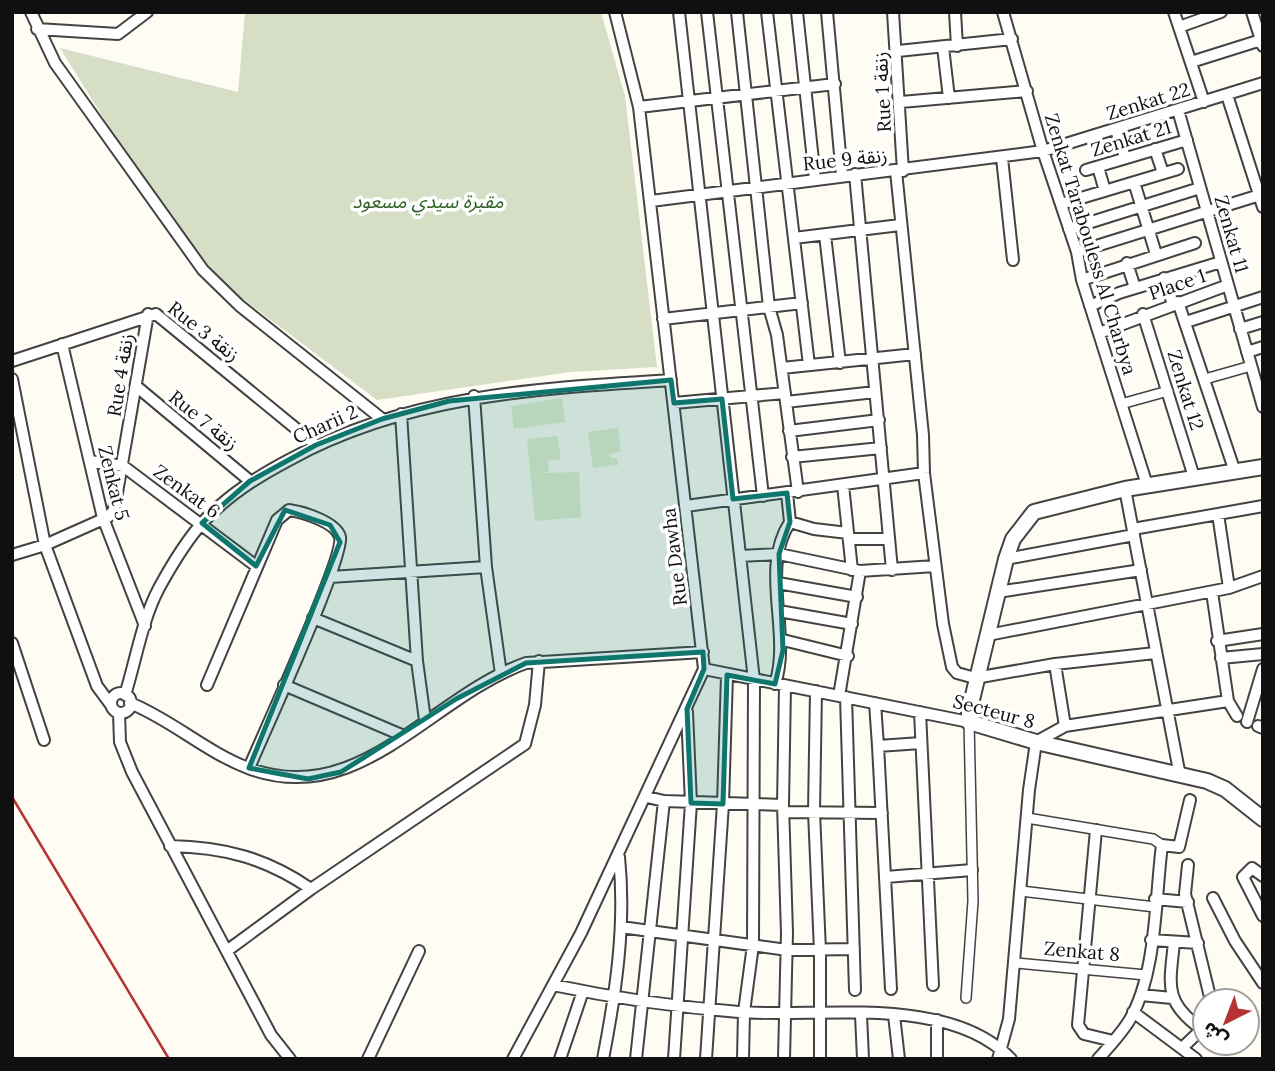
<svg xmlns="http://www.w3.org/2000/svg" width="1275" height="1071" viewBox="0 0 1275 1071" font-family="Lora,'Noto Sans Arabic',serif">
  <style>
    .cemetery { fill: #d6dfc5 }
    .pitch { fill: #e3eed0 }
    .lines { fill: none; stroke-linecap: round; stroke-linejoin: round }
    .pedestrian-casing { stroke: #434343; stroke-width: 12 }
    .minor-casing { stroke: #434343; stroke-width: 14 }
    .tertiary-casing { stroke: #434343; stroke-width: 18 }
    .pedestrian { stroke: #fff; stroke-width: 9 }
    .minor { stroke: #fff; stroke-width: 10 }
    .tertiary { stroke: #fff; stroke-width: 14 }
    .rail { stroke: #b53334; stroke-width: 2.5 }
    .marked { fill: #0f766e; fill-opacity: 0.2; stroke: #0f766e; stroke-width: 5; stroke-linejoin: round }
    .labels { text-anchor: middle; stroke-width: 7; stroke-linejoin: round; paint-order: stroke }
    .street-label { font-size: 19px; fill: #101010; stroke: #fff }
    .park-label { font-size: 19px; font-style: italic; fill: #2f6325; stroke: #fff }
  </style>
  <rect width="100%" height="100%" fill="#fefcf3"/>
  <path class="cemetery" d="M245,12H601L625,96L657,367L571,372L377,400L206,271L137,172L60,48L238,92Z"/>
  <path class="pitch" d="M562,398L565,422L514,429L511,406Z
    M618,428L621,452L609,454L610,458H617L618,465L593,468L588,432Z
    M557,436L561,459L548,461L549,471L544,473L579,472L581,517L535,521L527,439Z"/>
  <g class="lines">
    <defs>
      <path id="pedestrian" d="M1205,379L1251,366
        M1121,404L1168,391
        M1027,818L1153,839L1162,845
        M1021,891L1155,907
        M1016,963L1146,975
        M966,998L973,901L969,722"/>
      <path id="minor" d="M31,12L55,63L203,270L240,306L382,419
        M679,12L754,680L753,945L744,1012L743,1059
        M707,12L763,496
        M737,12L769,307L777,335L798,492
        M767,12L809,365
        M797,12L815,179
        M827,12L842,176
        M893,12L903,171
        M955,12L957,46
        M1003,12L1043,151L1077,252L1082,280L1147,485
        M1174,12L1204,102
        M1252,12L1263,46
        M1179,27L1221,12
        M37,29L118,34L147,12
        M943,47L949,98
        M898,51L1012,39
        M1191,62L1261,40
        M1227,95L1263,207
        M901,102L1027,91
        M639,107L835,84
        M1178,110L1263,407
        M1116,130L1125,157
        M1155,149L1163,173
        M1002,158L1013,260
        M1098,167L1105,191
        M1086,170L1187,140
        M896,171L923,435L924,473L943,624L952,667L957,673L975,678L1055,664L1155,653
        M855,174L892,570
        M1134,182L1156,254
        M651,201L1043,151L1263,83
        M1061,204L1178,169
        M1069,229L1200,188
        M825,235L840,363
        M794,238L900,225
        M1077,252L1263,194
        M1127,263L1135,288
        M1164,278L1173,304
        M1082,280L1195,243
        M1178,302L1234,469
        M1090,306L1119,293L1221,262
        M1143,314L1194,477
        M663,319L802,303
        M1186,322L1263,297
        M1240,329L1263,322
        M1099,333L1228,285
        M62,344L103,518L145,626
        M1247,352L1263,347
        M12,361L156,314L316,445
        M782,368L915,354
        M12,379L45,545L97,686L111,705
        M136,386L250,481
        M474,396L486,567L501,674
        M786,402L875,392
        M674,403L785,393
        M401,414L417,661L425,720
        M789,431L879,420
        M792,457L881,448
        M90,461L123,466L256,566
        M843,485L852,570
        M1125,489L1180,776
        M787,493L790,522L814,529L848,533
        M686,506L924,473
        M1218,514L1229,588
        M1133,529L1263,506
        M849,539H889
        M12,555L45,545L108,517L114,510L148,314
        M740,556L779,554L860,571L935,566
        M1006,559L1134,535
        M330,577L486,567
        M778,583L857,597
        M998,592L1141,570
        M1212,592L1228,701L1237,716
        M779,611L852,624
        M313,618L417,661
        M988,635L1229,588L1263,576
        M783,640L848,656
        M1217,641L1263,634
        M12,643L44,740
        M1221,658L1263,654
        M1055,664L1065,726
        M704,669L969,722
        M775,684C792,633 759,569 790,522
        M207,685L277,520L289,510C303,512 336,522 340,537C345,556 262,737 249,768
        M284,685L404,736
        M816,691L814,812L820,951V1059
        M111 703a10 10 0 1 1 20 0a10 10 0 1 1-20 0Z
        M125,695C136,660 142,620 159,588C171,566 186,541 203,522C228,495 257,477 289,460C407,395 539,388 671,380
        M839,696L860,571
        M846,697L855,990
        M130,703C172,720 206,752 248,768C359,810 430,697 526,663L703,652
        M875,703L878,746
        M920,712L933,985
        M119,713L120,742L132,772L271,1035L290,1059
        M1247,722L1263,669
        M1258,726L1263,728
        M664,801L783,805
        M784,812L882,813
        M1096,830L1078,1025L1084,1034L1113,1041
        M170,846C224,847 266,858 311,889
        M1188,865L1185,894L1211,1001
        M1263,876L1252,868L1243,877L1263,916
        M886,877L972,870
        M1213,898L1235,941L1263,983
        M1155,899L1188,902
        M621,927L787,950L854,949
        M1151,940L1198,943
        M1174,942C1170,984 1163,1001 1200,1028
        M228,950L311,889L525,744L535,705L539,661
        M553,985C614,998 676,1007 739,1012C821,1018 949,994 1011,1059
        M891,989L878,746L921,743
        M1141,995L1172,998
        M1133,1012L1196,1059
        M861,1015L863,1059
        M894,1015L899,1059
        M937,1020V1059
        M1182,1048L1205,1026
        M368,1059L419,951
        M513,1059L581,933L704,669L639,107L615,12
        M560,1059L583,991
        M603,1059C616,992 626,924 619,857
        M636,1059L664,801L647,797
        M674,1059L691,803L687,712
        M706,1059L723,804L727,675
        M784,1059L787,933L783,805L785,686
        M998,1059L1009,1019L1029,790L1036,742L1065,726L1228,701
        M1098,1059C1109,1047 1120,1035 1129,1021C1157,974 1155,899 1162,845L1179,847L1190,800"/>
      <path id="tertiary" d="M1263,467L1125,489L1034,512L1013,539L1006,559L969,712V722L1036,742L1207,781L1225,789L1263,819"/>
    </defs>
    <use href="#pedestrian" class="pedestrian-casing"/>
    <use href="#minor" class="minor-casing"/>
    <use href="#tertiary" class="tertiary-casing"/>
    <use href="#pedestrian" class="pedestrian"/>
    <use href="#minor" class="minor"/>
    <use href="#tertiary" class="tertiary"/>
    <path class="rail" d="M12,797L169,1059"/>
  </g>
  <path class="marked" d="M671,380L674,403L722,399L733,499L787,493L790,522L779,554L783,650L775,684L727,675L723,804L691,803L687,709L704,669L703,652L526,663L456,699L341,772L308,779L249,768L340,542L330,525L285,510L256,566L202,523L250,481L316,445L382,419L449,401Z"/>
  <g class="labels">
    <g class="street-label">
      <text transform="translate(882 92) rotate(-93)" y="7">Rue 1 زنقة</text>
      <text transform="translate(1148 101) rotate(-17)" y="7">Zenkat 22</text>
      <text transform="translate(1131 138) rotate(-17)" y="7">Zenkat 21</text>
      <text transform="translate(845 159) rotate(-6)" y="7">Rue 9 زنقة</text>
      <text transform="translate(1232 234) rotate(74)" y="7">Zenkat 11</text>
      <text transform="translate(1091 244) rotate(73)" y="7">Zenkat Tarabouless Al Charbya</text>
      <text transform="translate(1177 284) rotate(-19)" y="7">Place 1</text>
      <text transform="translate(204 331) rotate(38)" y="7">Rue 3 زنقة</text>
      <text transform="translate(120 375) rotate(-81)" y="7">Rue 4 زنقة</text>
      <text transform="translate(1186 390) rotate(73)" y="7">Zenkat 12</text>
      <text transform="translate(204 420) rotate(39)" y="7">Rue 7 زنقة</text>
      <text transform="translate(325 424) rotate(-24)" y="7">Charii 2</text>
      <text transform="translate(114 483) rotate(76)" y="7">Zenkat 5</text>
      <text transform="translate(187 491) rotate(36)" y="7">Zenkat 6</text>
      <text transform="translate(674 557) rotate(-97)" y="7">Rue Dawha</text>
      <text transform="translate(994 711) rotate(15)" y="7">Secteur 8</text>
      <text transform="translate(1082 951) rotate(5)" y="7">Zenkat 8</text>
    </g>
    <g class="park-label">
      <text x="428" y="208">مقبرة سيدي مسعود</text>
    </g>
  </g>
  <rect width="1275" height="1071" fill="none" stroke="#101010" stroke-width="28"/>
  <g transform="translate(1226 1022) rotate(222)"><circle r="33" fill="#ffffff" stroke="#9f9f9f" stroke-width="2"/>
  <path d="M0-5L12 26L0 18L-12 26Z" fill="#b53334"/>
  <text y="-10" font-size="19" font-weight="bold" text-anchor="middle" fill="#101010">ش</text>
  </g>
</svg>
